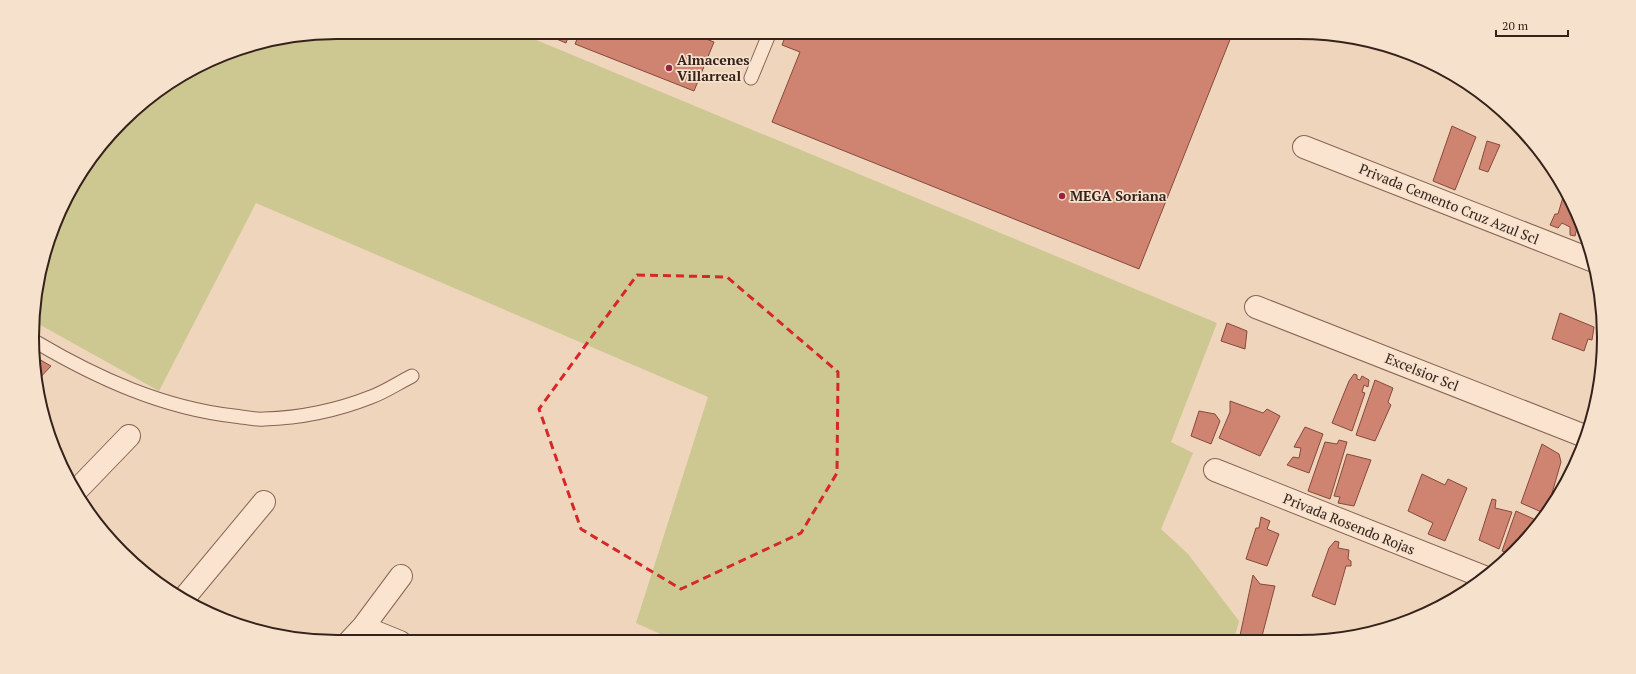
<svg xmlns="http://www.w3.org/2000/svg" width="1636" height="674" viewBox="0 0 1636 674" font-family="'PT Serif',serif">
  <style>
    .green { fill: #cdc791 }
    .building { fill: #ce8471; stroke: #87493b }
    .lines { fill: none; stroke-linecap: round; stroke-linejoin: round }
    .service-casing { stroke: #876555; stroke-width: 15 }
    .minor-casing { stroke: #876555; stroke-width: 24 }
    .service { stroke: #fae4d0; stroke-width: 13 }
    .minor { stroke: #fae4d0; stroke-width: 22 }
    .marked { fill: none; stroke: #d62828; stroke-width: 3; stroke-dasharray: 8 5; stroke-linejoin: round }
    .poi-dot { fill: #97243d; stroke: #f6e1cc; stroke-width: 1.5 }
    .labels { text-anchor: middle; stroke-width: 3.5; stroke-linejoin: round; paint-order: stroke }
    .poi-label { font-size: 14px; font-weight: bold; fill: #35221b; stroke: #f6e1cc; text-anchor: start }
    .street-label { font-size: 14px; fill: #35221b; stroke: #f6e1cc }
    .rim { fill: none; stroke: #35221b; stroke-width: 2 }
  </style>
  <rect width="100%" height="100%" fill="#efd5bc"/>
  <path class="green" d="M337,32H517L1217,323L1171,442L1193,453L1161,529L1188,554L1239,621L1234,640L676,641L636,623L708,397L256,203L159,391L35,322V297L48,239L73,185L136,108L185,73L239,48Z"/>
  <path class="building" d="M540,32H570L566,43Z
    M580,32H688L714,42L694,91L575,44Z
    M787,32H1233L1139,269L772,122L800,52L782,45Z
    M1452,126L1476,137L1455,190L1433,181Z
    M1487,141L1500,145L1488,172L1479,169Z
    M1565,190L1572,202L1579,219L1575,236L1570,235V227L1562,223L1558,228L1550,225L1555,214H1558Z
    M1560,313L1594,327L1592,340L1588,339L1584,351L1552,339Z
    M1227,323L1247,331L1245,349L1221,341Z
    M37,358L51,366L37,381Z
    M1354,374L1357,375V379L1360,380L1362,376L1369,380L1368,387L1364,385L1362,392L1365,393L1352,431L1332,423L1349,381Z
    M1375,380L1393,388L1388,402L1391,405L1375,441L1356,435Z
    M1230,401L1263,413L1267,409L1280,416L1260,456L1219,438L1230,412Z
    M1199,411L1215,414L1220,421L1211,444L1191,436Z
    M1305,427L1323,434L1309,473L1287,465L1293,457L1299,458L1301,448L1294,447Z
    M1339,440L1347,442L1330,499L1308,491L1325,442L1337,444Z
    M1542,444L1559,454L1561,462L1546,514L1521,503Z
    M1347,454L1371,460L1354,506L1338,503L1340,497L1334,496Z
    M1422,474L1445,485L1448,479L1467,488L1445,541L1428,534L1433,523L1408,511Z
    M1492,499L1496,500L1495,508L1512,512L1499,549L1479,540Z
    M1516,511L1536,520L1534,528L1511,554L1502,551Z
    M1261,517L1270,521L1267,529L1279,534L1267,566L1246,559L1256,528H1259Z
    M1335,541L1339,542L1338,548L1349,550L1348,559L1351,561V566H1346L1335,605L1312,596L1329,548Z
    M1253,575L1260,584L1275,586L1261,640H1239Z"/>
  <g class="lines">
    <defs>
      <path id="service" d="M751,78L770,32
        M36,342C97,378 163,408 234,416C244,417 255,420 264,419C300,418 338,410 371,397C385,392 398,383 412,376"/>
      <path id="minor" d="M1304,147L1594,261
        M1256,307L1587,437
        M1215,470L1484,577
        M75,492L129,436
        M185,597L264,502
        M363,627L400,642
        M349,642L363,627L401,576"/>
    </defs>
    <use href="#service" class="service-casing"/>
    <use href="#minor" class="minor-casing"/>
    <use href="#service" class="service"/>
    <use href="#minor" class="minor"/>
  </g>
  <path class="marked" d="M637,275L727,277L838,372L837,473L801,533L681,589L581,529L539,409Z"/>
  <g class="poi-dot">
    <circle cx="669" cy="68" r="4"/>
    <circle cx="1062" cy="196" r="4"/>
  </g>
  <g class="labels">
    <g class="poi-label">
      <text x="677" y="65">Almacenes<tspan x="677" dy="16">Villarreal</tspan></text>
      <text x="1070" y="201">MEGA Soriana</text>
    </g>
    <g class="street-label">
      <text transform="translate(1449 204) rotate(22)" y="5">Privada Cemento Cruz Azul Scl</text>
      <text transform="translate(1422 372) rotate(22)" y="5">Excelsior Scl</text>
      <text transform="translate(1349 524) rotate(22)" y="5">Privada Rosendo Rojas</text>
    </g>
  </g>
  <path d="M0 0H1636V674H0ZM337 39H1299A298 298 0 0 1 1597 337V337A298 298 0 0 1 1299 635H337A298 298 0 0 1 39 337V337A298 298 0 0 1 337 39Z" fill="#f6e1cc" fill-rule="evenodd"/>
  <path class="rim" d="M337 39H1299A298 298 0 0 1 1597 337V337A298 298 0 0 1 1299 635H337A298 298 0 0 1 39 337V337A298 298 0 0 1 337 39Z"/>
  <path d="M1496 30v6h72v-6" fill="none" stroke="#35221b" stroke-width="2"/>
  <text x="1502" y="30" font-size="12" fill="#35221b" stroke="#f6e1cc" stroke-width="3" paint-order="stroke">20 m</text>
</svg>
